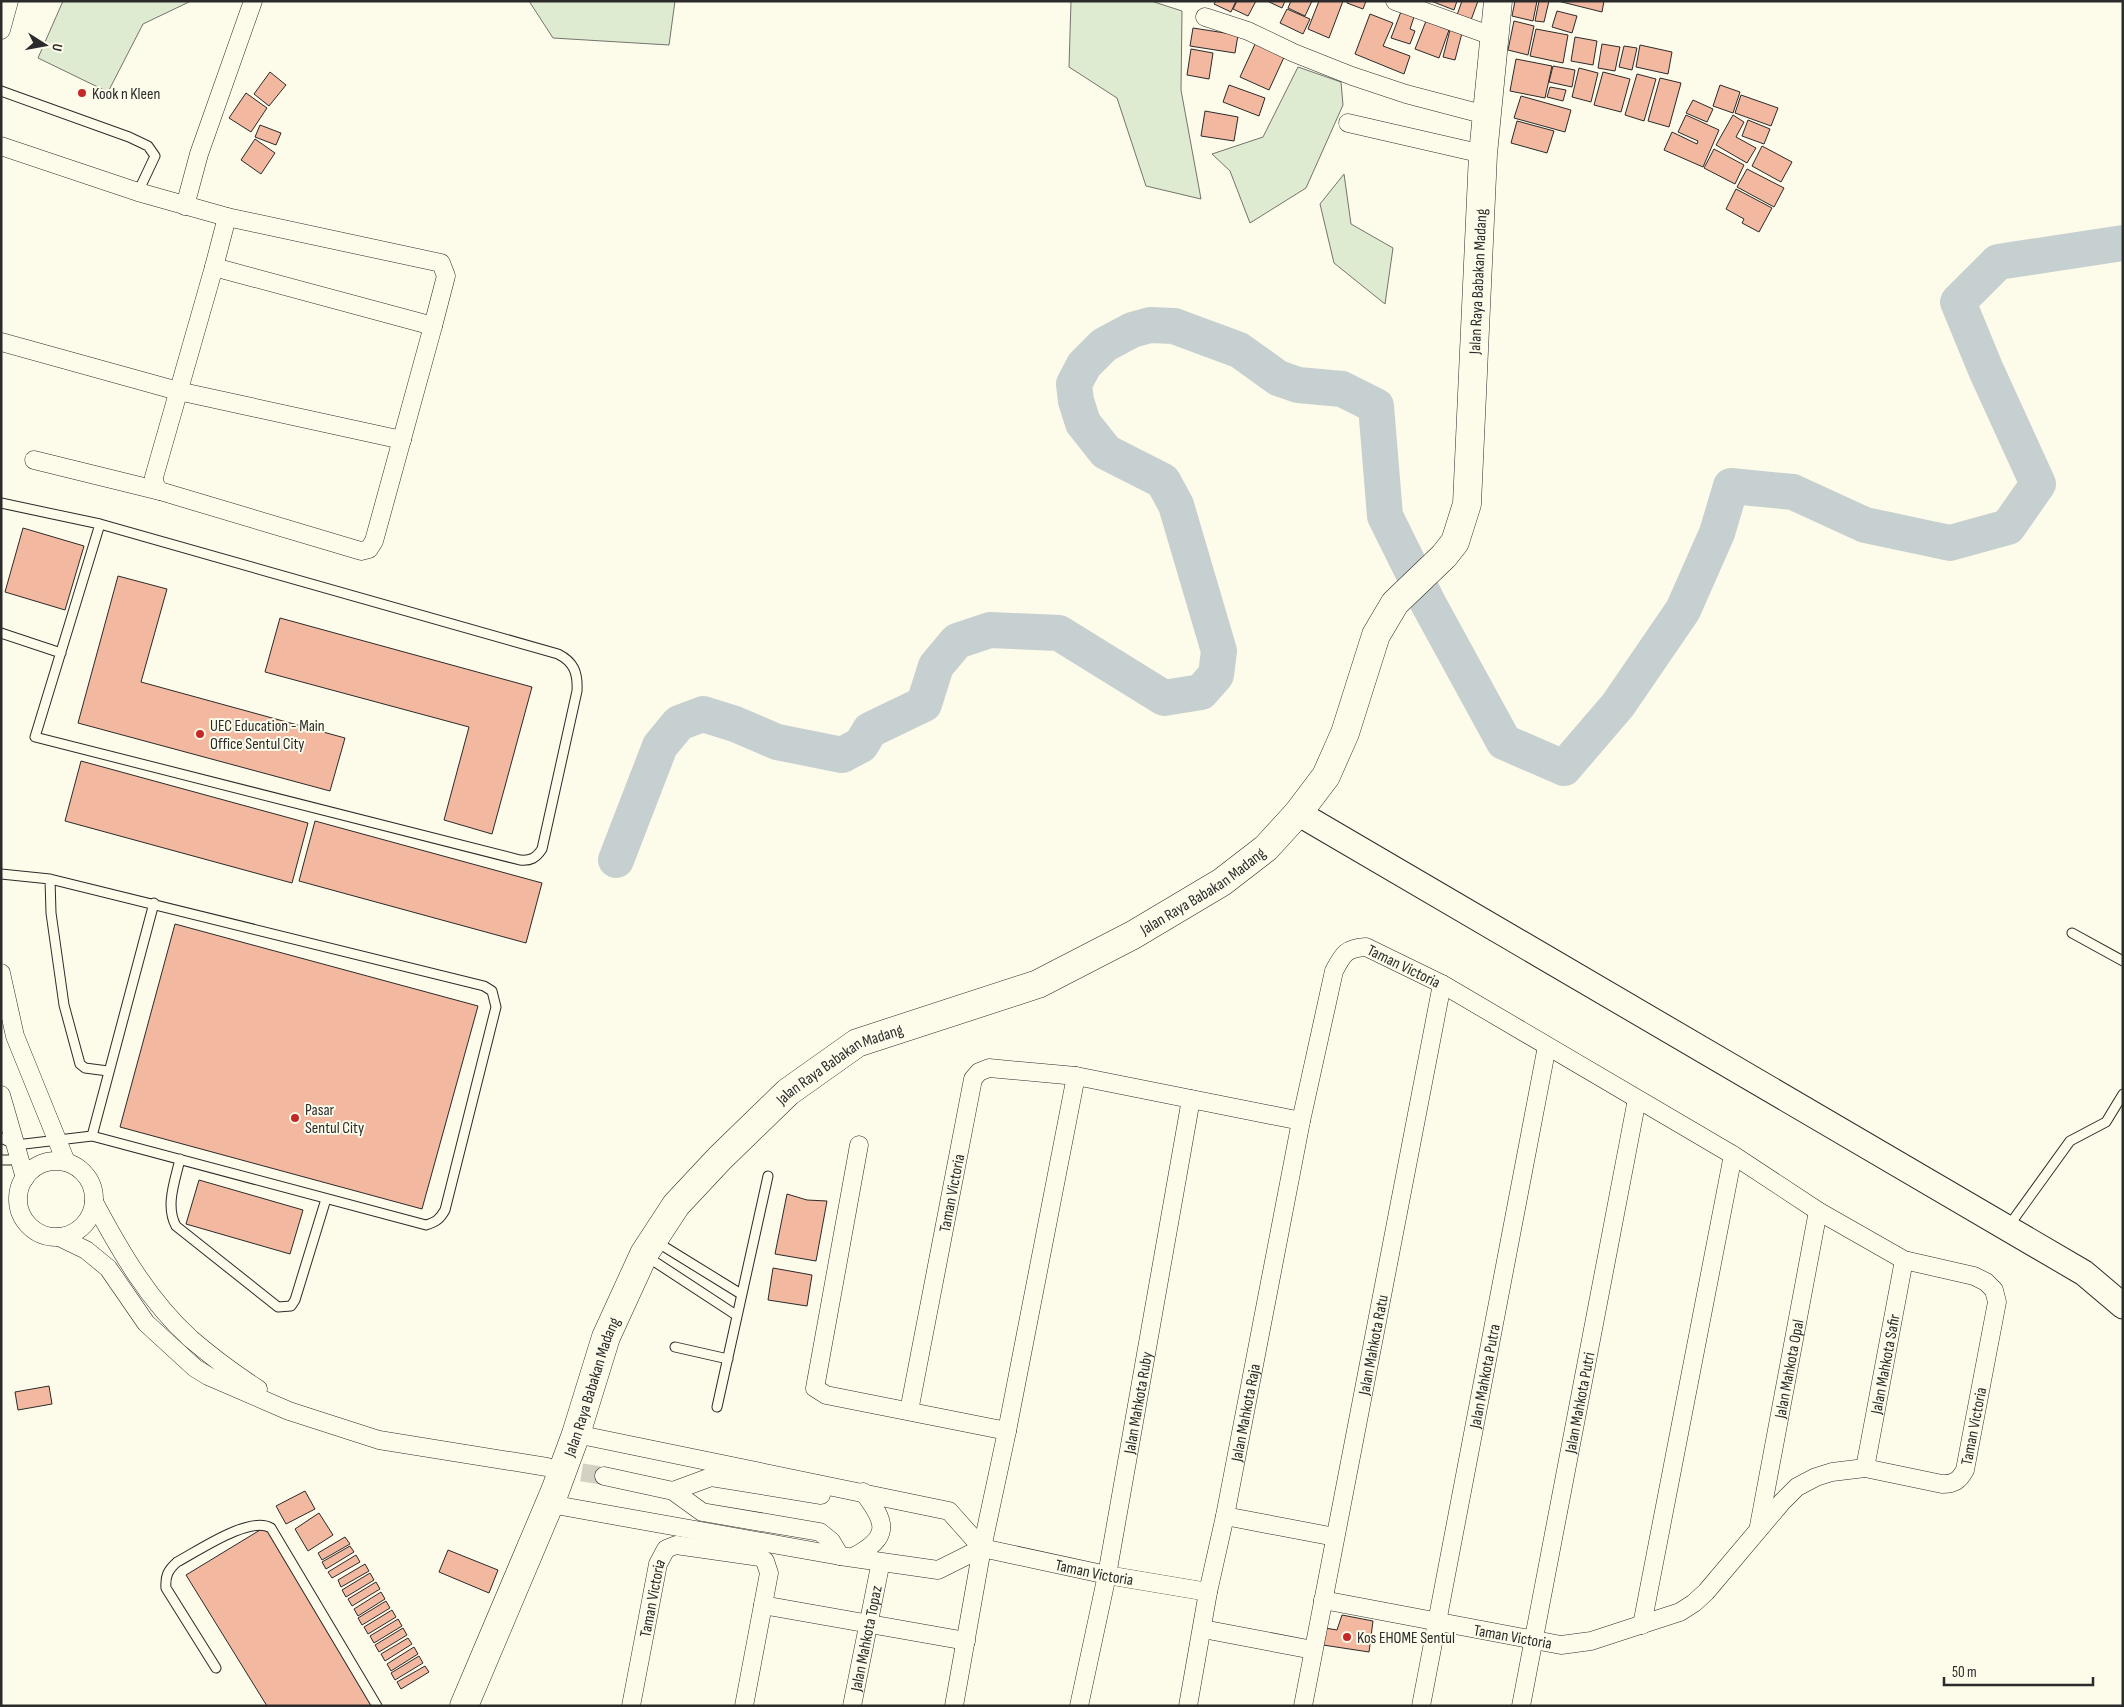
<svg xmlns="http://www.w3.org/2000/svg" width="2124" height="1707" viewBox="0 0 2124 1707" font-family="'Sofia Sans Condensed',sans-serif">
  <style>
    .green { fill: #deebd1; stroke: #74746e }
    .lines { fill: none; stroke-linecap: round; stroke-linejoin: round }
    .river { stroke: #c7d0d0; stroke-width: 36 }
    .building { fill: #f2b8a0; stroke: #2b2b2b }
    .street-tunnel { stroke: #d3d1c4; stroke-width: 18; stroke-dasharray: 18 9; stroke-linecap: butt }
    .lane-casing { stroke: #2b2b2b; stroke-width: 11 }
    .street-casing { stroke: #2b2b2b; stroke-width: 19 }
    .secondary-casing { stroke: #2b2b2b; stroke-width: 27 }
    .primary-casing { stroke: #2b2b2b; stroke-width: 29 }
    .lane { stroke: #fdfbea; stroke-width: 9 }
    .street { stroke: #fdfbea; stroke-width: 18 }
    .secondary { stroke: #fdfbea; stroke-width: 25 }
    .primary { stroke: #fdfbea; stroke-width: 28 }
    .poi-dot { fill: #c62828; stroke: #fdfbea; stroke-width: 2 }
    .labels { text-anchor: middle; stroke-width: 4; stroke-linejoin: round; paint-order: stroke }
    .poi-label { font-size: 16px; fill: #2b2b2b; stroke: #fdfbea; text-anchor: start }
    .street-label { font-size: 16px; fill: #2b2b2b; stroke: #fdfbea }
  </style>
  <rect width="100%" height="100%" fill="#fdfbea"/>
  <path class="green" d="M63,1H191L143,24L108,92L38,58Z
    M529,1H675L669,45L553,38Z
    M1071,1H1151L1182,11L1181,90L1201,199L1146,186L1117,98L1069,67Z
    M1298,67L1341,82L1343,105L1306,188L1250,223L1230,171L1212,154L1263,137Z
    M1344,174L1351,224L1393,248L1385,304L1334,263L1320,204Z"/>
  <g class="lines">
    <path class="river" d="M616,860L660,746L679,723L703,714L735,724L777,742L842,755L861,745L870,730L924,704L936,666L957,641L990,630L1059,633L1164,698L1201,692L1216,675L1219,651L1176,505L1163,481L1106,452L1083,423L1076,401L1074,384L1084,365L1104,345L1132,330L1150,325L1174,326L1239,350L1278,378L1298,385L1342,389L1376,406L1385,516L1428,603L1504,742L1564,768L1618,705L1683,610L1717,533L1731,486L1793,492L1865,525L1950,543L2008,527L2038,484L1986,370L1958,302L1998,262L2123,243"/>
  </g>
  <path class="building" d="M1216,1H1236L1231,12L1214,4Z
    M1237,1H1256L1248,16L1233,9Z
    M1267,1H1285L1282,8Z
    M1291,1H1312L1305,16L1288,8Z
    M1319,1H1343L1329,38L1308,29Z
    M1347,1H1366L1363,9L1347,3Z
    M1431,1H1457L1454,10Z
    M1462,1H1478L1471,20L1457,15Z
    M1515,1H1537L1533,21L1512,16Z
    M1539,1H1549L1544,22L1535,21Z
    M1558,1H1604L1602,12Z
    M1287,9L1310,19L1303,34L1280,23Z
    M1402,9L1415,14L1410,29L1415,31L1410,44L1391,38Z
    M1557,11L1577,16L1572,33L1552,27Z
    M1370,14L1393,23L1383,46L1410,56L1404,74L1355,54Z
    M1426,21L1449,30L1439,58L1415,49Z
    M1514,21L1534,26L1528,55L1508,50Z
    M1193,28L1238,35L1235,53L1190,46Z
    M1536,29L1568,35L1563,63L1530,56Z
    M1450,30L1462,33L1455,60L1443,57Z
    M1575,37L1597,41L1593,65L1571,61Z
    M1256,42L1285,55L1269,90L1240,77Z
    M1602,44L1620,47L1615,71L1598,68Z
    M1640,45L1672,52L1668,74L1636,67Z
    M1624,46L1637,48L1632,70L1619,67Z
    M1191,49L1213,53L1209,79L1187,75Z
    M1516,59L1552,66L1545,98L1510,91Z
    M1553,66L1575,70L1572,87L1549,82Z
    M1579,68L1598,73L1591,102L1572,97Z
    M270,72L286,85L269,106L254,94Z
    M1603,72L1630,79L1621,112L1594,105Z
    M1637,74L1656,79L1644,121L1625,115Z
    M1660,78L1681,83L1669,127L1648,121Z
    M1229,85L1265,98L1259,116L1223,102Z
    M1720,85L1740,92L1733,113L1713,106Z
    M1550,87L1566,90L1563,101L1547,97Z
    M246,93L267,108L251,132L229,118Z
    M1741,95L1778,108L1771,126L1735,113Z
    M1521,96L1571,110L1565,132L1514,118Z
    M1693,100L1713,109L1707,122L1686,113Z
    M1205,111L1238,117L1234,141L1201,136Z
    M1686,115L1719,130L1703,167L1664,150L1672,132L1697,144L1698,141L1678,132Z
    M1733,115L1744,122L1736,137L1756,148L1747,163L1716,145Z
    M1748,120L1770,129L1764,144L1742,136Z
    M1517,121L1554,131L1547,153L1511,143Z
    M260,125L281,133L276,145L255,137Z
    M255,139L275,153L261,174L241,160Z
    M1762,146L1792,162L1781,182L1752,166Z
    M1714,149L1744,165L1735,184L1704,168Z
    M1747,169L1784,188L1774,207L1737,187Z
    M1736,189L1772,208L1759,232L1742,223L1744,219L1726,209Z
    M23,528L84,546L65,610L5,592Z
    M118,576L167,589L141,682L345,738L330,791L78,723Z
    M280,618L532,687L492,834L444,820L469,727L265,672Z
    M81,761L308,823L292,883L65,821Z
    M315,821L542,883L526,943L299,881Z
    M175,924L478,1006L422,1209L120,1127Z
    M199,1180L303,1210L290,1254L186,1224Z
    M787,1194L807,1200L827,1201L816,1261L775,1254Z
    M773,1268L812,1275L807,1306L768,1300Z
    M49,1386L52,1404L18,1410L15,1392Z
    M305,1491L315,1509L286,1524L276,1506Z
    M319,1513L333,1535L308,1551L295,1529Z
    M265,1527L373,1706H267L186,1575Z
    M345,1537L350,1544L322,1560L318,1553Z
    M350,1546L354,1552L326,1569L322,1562Z
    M448,1550L498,1570L489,1593L439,1572Z
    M356,1555L360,1562L332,1578L328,1572Z
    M365,1564L369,1571L341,1587L338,1580Z
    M370,1573L374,1580L346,1597L342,1590Z
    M376,1582L380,1589L352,1606L348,1599Z
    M381,1592L385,1599L358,1616L354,1609Z
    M386,1601L390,1608L362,1625L358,1618Z
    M392,1610L396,1617L368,1634L364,1627Z
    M1342,1615L1373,1621L1369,1652L1323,1645L1325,1628L1337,1630Z
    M398,1619L402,1626L374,1643L370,1636Z
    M403,1628L407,1635L379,1652L375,1645Z
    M408,1638L412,1644L385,1661L381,1654Z
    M414,1647L418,1654L391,1671L387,1664Z
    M419,1656L423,1663L395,1680L391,1673Z
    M425,1666L429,1672L401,1689L397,1682Z"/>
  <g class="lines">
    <path class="street-tunnel" d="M555,1468L604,1476"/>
    <defs>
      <path id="lane" d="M1,91L129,137L148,146L155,156L138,192
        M1,503L100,524L558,654C574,662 578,673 577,691L542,849C536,858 531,861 520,860L35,737L100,524
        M1,633L61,653
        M1,874L50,879L484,986L492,991L496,1007L445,1210C440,1219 436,1222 426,1225L92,1136L16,1145L1,1138
        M50,879L51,913L64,1005L80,1064L85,1068L108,1071
        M2072,933L2123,961
        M92,1136L154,903
        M180,1159C175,1181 165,1206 176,1226L278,1307L291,1306L295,1300L326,1199
        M1,1160H10L19,1154
        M2008,1227L2070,1141L2106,1122L2123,1094
        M655,1241L741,1294
        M646,1256L736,1315
        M675,1347L728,1359
        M717,1407L768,1176
        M216,1668L166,1588C165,1576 168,1570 177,1562C198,1551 250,1515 271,1528L377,1706"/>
      <g id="street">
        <path d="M1395,1L1495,37"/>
        <path d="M1205,17L1248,31L1294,53L1352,76L1406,94L1486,115"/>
        <path d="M1,30L9,1"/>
        <path d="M1348,123L1483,154"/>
        <path d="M1,146L138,192L227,217L441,263L446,276L433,326"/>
        <path d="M185,206L199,154L253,1"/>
        <path d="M214,267L433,326L374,541L369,549L361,551L160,491L155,485L154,477Z"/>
        <path d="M214,267L227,217"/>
        <path d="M1,342L178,391L402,440"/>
        <path d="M34,460L160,491"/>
        <path d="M1,973L15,1036L66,1162"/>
        <path d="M1,1095L25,1178"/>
        <path d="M859,1145L815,1388L826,1395L1007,1431"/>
        <circle cx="56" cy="1199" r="38"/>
        <path d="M94,1202C120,1251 149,1301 191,1339C212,1357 235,1374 258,1389"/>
        <path d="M59,1237L86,1250L108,1268L146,1323L195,1368L208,1376L289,1411L379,1440L547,1467"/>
        <path id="s1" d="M909,1411L973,1079L979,1072L989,1068L1076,1076L1301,1121L1334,971C1343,954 1346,948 1366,947L1442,984L1733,1155L1818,1211L1904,1260L1974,1276L1986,1282L1994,1290L1997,1302L1965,1470C1959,1481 1954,1484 1942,1484L1865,1468L1832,1472L1816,1477L1797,1487L1782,1502L1706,1592L1694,1603L1680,1612L1591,1641L1561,1645L1323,1600"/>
        <path d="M576,1434L949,1511L982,1548"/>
        <path id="s2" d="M1865,1468L1904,1260"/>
        <path d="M604,1476L673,1491L702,1512L820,1532L831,1541L840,1556"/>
        <path d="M673,1491L711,1477L821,1495"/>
        <path d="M550,1504L840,1556L938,1570L982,1548"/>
        <path d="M1225,1516L1335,1537"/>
        <path id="s3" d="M1759,1526L1818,1211"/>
        <path id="s4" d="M982,1548L1107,1575L1208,1592"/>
        <path d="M853,1557C891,1537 887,1523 863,1492"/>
        <path d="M763,1605L966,1641"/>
        <path d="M1642,1625L1733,1155"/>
        <path d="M1203,1629L1313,1650"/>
        <path id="s5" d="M631,1706L658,1564L666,1549L676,1545L760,1557L765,1561L769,1573L744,1706"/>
        <path id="s6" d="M852,1706L879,1571"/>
        <path d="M954,1706L982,1548L1007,1431L1076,1076"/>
        <path id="s7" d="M1079,1706L1107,1575L1191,1099"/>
        <path id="s8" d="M1188,1706L1208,1592L1225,1516L1301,1121"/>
        <path id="s9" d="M1303,1706L1442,984"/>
        <path id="s10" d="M1421,1706L1547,1046"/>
        <path id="s11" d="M1521,1706L1637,1099"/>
      </g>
      <path id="secondary" d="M1298,813L2084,1273L2123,1306"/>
      <g id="primary">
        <path id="s12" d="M464,1706L555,1491L576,1434L606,1337L644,1254L676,1205L720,1158L788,1092L857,1043L1038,984L1133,935L1222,882L1266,848L1298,813L1326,776L1345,733L1376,635L1395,603L1444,556L1455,542L1467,504L1483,154L1498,1"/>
      </g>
    </defs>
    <use href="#lane" class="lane-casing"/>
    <use href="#street" class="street-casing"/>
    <use href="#secondary" class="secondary-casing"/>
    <use href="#primary" class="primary-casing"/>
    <use href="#lane" class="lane"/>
    <use href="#street" class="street"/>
    <use href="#secondary" class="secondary"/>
    <use href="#primary" class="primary"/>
  </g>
  <g class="poi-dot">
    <circle cx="82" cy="93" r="5"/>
    <circle cx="200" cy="734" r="5"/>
    <circle cx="295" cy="1118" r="5"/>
    <circle cx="1347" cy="1637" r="5"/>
  </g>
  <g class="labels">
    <g class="poi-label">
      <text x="92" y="99">Kook n Kleen</text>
      <text x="210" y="731">UEC Education - Main<tspan x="210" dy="18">Office Sentul City</tspan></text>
      <text x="305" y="1115">Pasar<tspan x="305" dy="18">Sentul City</tspan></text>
      <text x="1357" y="1643">Kos EHOME Sentul</text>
    </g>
    <g class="street-label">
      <text dy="6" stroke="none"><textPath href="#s12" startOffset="1875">Jalan Raya Babakan Madang</textPath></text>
      <text dy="6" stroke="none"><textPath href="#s12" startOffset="1169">Jalan Raya Babakan Madang</textPath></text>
      <text dy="6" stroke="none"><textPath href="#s1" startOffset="914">Taman Victoria</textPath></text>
      <text dy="6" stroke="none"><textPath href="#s12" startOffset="764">Jalan Raya Babakan Madang</textPath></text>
      <text dy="6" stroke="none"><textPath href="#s1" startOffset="222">Taman Victoria</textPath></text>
      <text dy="6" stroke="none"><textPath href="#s9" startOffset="368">Jalan Mahkota Ratu</textPath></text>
      <text dy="6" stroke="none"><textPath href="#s2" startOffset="106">Jalan Mahkota Safir</textPath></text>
      <text dy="6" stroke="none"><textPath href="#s3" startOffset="160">Jalan Mahkota Opal</textPath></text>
      <text dy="6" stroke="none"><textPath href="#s10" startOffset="336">Jalan Mahkota Putra</textPath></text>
      <text dy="6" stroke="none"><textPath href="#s12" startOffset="344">Jalan Raya Babakan Madang</textPath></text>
      <text dy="6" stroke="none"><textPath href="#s7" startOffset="309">Jalan Mahkota Ruby</textPath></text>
      <text dy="6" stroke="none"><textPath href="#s11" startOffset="309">Jalan Mahkota Putri</textPath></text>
      <text dy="6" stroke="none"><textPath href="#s8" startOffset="299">Jalan Mahkota Raja</textPath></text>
      <text transform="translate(1973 1426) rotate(-79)" y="6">Taman Victoria</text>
      <text dy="6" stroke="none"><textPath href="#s4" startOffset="115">Taman Victoria</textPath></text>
      <text dy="6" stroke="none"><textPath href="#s5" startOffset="110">Taman Victoria</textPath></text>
      <text transform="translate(1513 1636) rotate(10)" y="6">Taman Victoria</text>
      <text dy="6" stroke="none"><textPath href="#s6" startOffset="69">Jalan Mahkota Topaz</textPath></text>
    </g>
  </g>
  <rect width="2124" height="1707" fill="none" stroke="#2b2b2b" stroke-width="5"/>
  <g transform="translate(45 45) rotate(101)" stroke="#fdfbea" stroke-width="4" paint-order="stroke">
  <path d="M0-4L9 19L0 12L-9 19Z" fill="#2b2b2b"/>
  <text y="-8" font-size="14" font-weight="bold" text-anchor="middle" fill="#2b2b2b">U</text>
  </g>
  <path d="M1944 1677v8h149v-8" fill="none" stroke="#2b2b2b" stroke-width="2.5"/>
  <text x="1952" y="1677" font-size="15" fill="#2b2b2b" stroke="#fdfbea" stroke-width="4" paint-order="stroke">50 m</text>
</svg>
